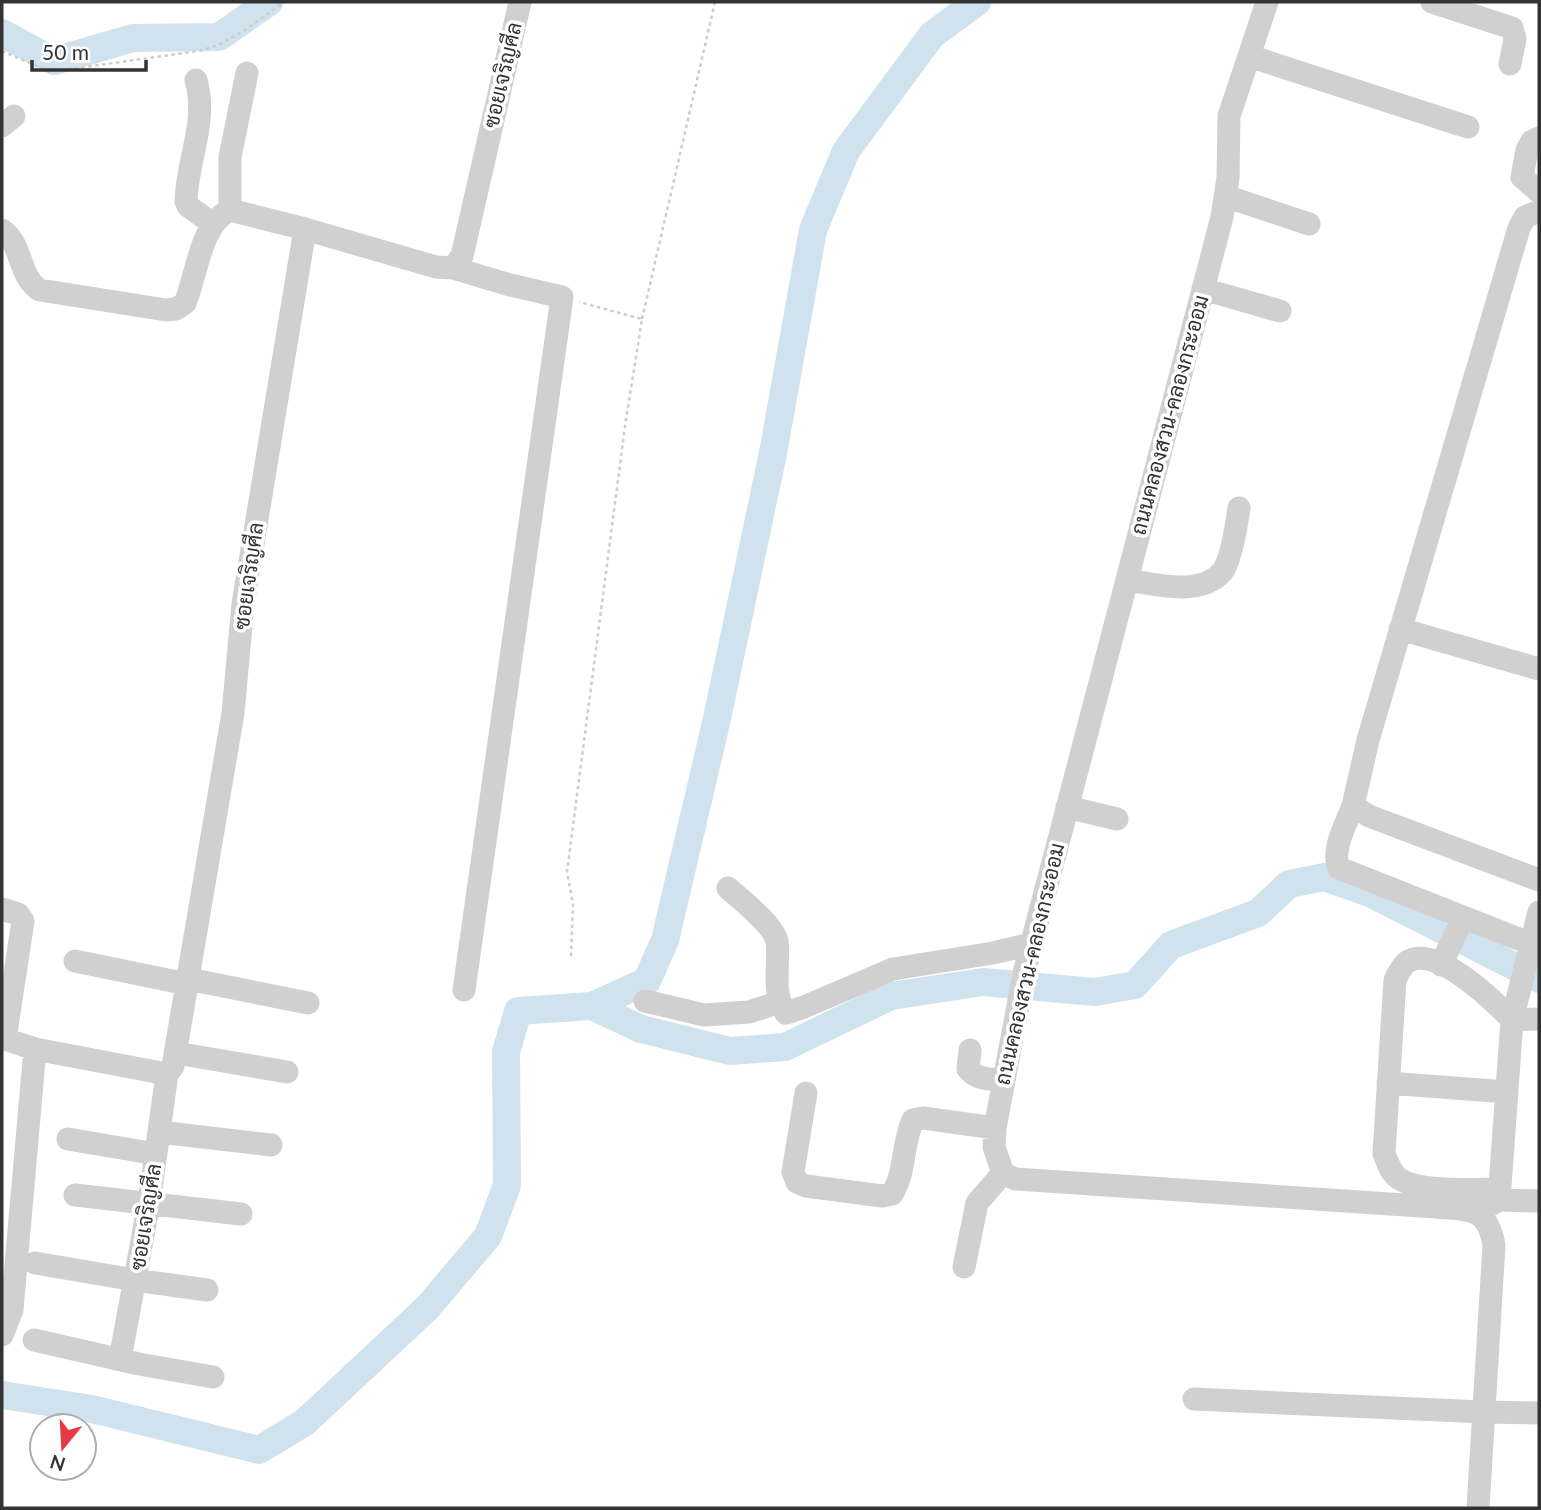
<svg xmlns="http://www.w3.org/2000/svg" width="1541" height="1510" viewBox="0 0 1541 1510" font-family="Lato,Sarabun,sans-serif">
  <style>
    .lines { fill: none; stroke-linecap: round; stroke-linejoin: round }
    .river { stroke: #cfe2ee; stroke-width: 28 }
    .path { stroke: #cdcdcd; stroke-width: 2.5; stroke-dasharray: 3.5 3.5; stroke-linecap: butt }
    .minor { stroke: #d0d0d0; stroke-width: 23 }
    .labels { text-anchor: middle; stroke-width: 7; stroke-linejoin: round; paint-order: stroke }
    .street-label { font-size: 21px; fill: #333; stroke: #fff }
  </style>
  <rect width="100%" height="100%" fill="#fff"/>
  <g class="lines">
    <path class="river" d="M2,33L54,61L133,38L219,37L269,2
      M592,1006L641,1029L730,1051L785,1047L891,996L983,982L1095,992L1135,985L1171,945L1258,913L1289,884L1324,877L1370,893L1539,979
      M2,1395L92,1409L259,1450L305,1422L428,1307L488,1236L507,1185L506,1052L518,1011L592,1006L647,981L665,940L716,723L773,453L813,230L846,151L932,35L977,2"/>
    <path class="path" d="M2,51L50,72L198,51C231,44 257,21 284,2
      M642,319L715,2
      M571,956L573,904L567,872L625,426L642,319L579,302"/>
    <path class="minor" d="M1267,2L1229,116L1228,178L1222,217L1025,969L995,1128L994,1147L1003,1173L1015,1179L1435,1207C1469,1210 1487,1206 1494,1245L1478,1508
      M1432,2L1512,28L1515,39L1510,64
      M1249,56L1468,127
      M196,80C208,122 187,160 186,201L188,206L213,224
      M2,126L14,116
      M1539,138L1532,141L1527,150L1522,177L1539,192
      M1225,196L1309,224
      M230,210V157L247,73
      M1539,211L1525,217L1519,228L1368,740L1353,806L1369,816L1539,880
      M2,230C23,244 18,277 40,290L166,310L176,309L185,303C197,275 200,224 230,210L305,229
      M453,268L462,256L520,2
      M1203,289L1280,311
      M1127,580C1155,584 1200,597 1222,572C1231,561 1237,522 1239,508
      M1400,629L1539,669
      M1353,806C1346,824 1331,850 1339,868L1539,947
      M1067,807L1117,819
      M728,888C741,900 773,924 777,941C780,963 771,994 786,1013L804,1007L893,969L993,953L1031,944
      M2,909L18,914L23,921L5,1039
      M75,961L187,984
      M1441,965L1463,918
      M188,979L308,1003
      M645,1001L704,1015L749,1012L780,1002
      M2,1038L35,1049L167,1074L173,1066L233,713L243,604L305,229L436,267L453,268L510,285L562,297L464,990
      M970,1050L968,1069C977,1080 990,1079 1003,1080
      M176,1053L287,1072
      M1388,1083L1507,1092
      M806,1093L793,1172L797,1182L806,1186L882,1196L892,1194C906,1172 902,1143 913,1120L923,1118L995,1128
      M159,1132L271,1145
      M68,1139L156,1154
      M1499,1189C1475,1189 1415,1193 1397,1177C1390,1171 1387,1162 1384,1153L1395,980C1398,974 1401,967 1407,962C1435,943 1494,1001 1512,1020L1539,1019
      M75,1195L241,1214
      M1499,1200L1512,1020L1539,912
      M1487,1207L1499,1200L1539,1201
      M35,1263L135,1280L207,1290
      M964,1267L977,1203L1003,1173
      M2,1335L12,1310L35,1049
      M34,1340L139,1364L213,1377
      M120,1359L149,1203L167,1074
      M1194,1399L1484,1412L1539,1413"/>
  </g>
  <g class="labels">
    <g class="street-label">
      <text transform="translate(503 75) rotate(-77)" y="7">ซอยเจริญศีล</text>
      <text transform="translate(1170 415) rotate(-75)" y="7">ถนนคลองสวน-คลองกระออม</text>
      <text transform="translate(249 576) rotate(-82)" y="7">ซอยเจริญศีล</text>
      <text transform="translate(1030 964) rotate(-77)" y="7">ถนนคลองสวน-คลองกระออม</text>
      <text transform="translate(146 1217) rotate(-81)" y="7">ซอยเจริญศีล</text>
    </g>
  </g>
  <rect width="1541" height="1510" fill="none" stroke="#333333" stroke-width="7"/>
  <g transform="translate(63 1447) rotate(198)"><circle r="33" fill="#ffffff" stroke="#adadad" stroke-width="2"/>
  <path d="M0-5L12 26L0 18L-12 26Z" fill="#e63946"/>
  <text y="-10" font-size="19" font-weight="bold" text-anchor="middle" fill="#333333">N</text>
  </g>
  <path d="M32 60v10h114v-10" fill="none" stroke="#333333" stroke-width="3.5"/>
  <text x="42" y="60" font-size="21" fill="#333333" stroke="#ffffff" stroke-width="5" paint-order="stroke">50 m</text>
</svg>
